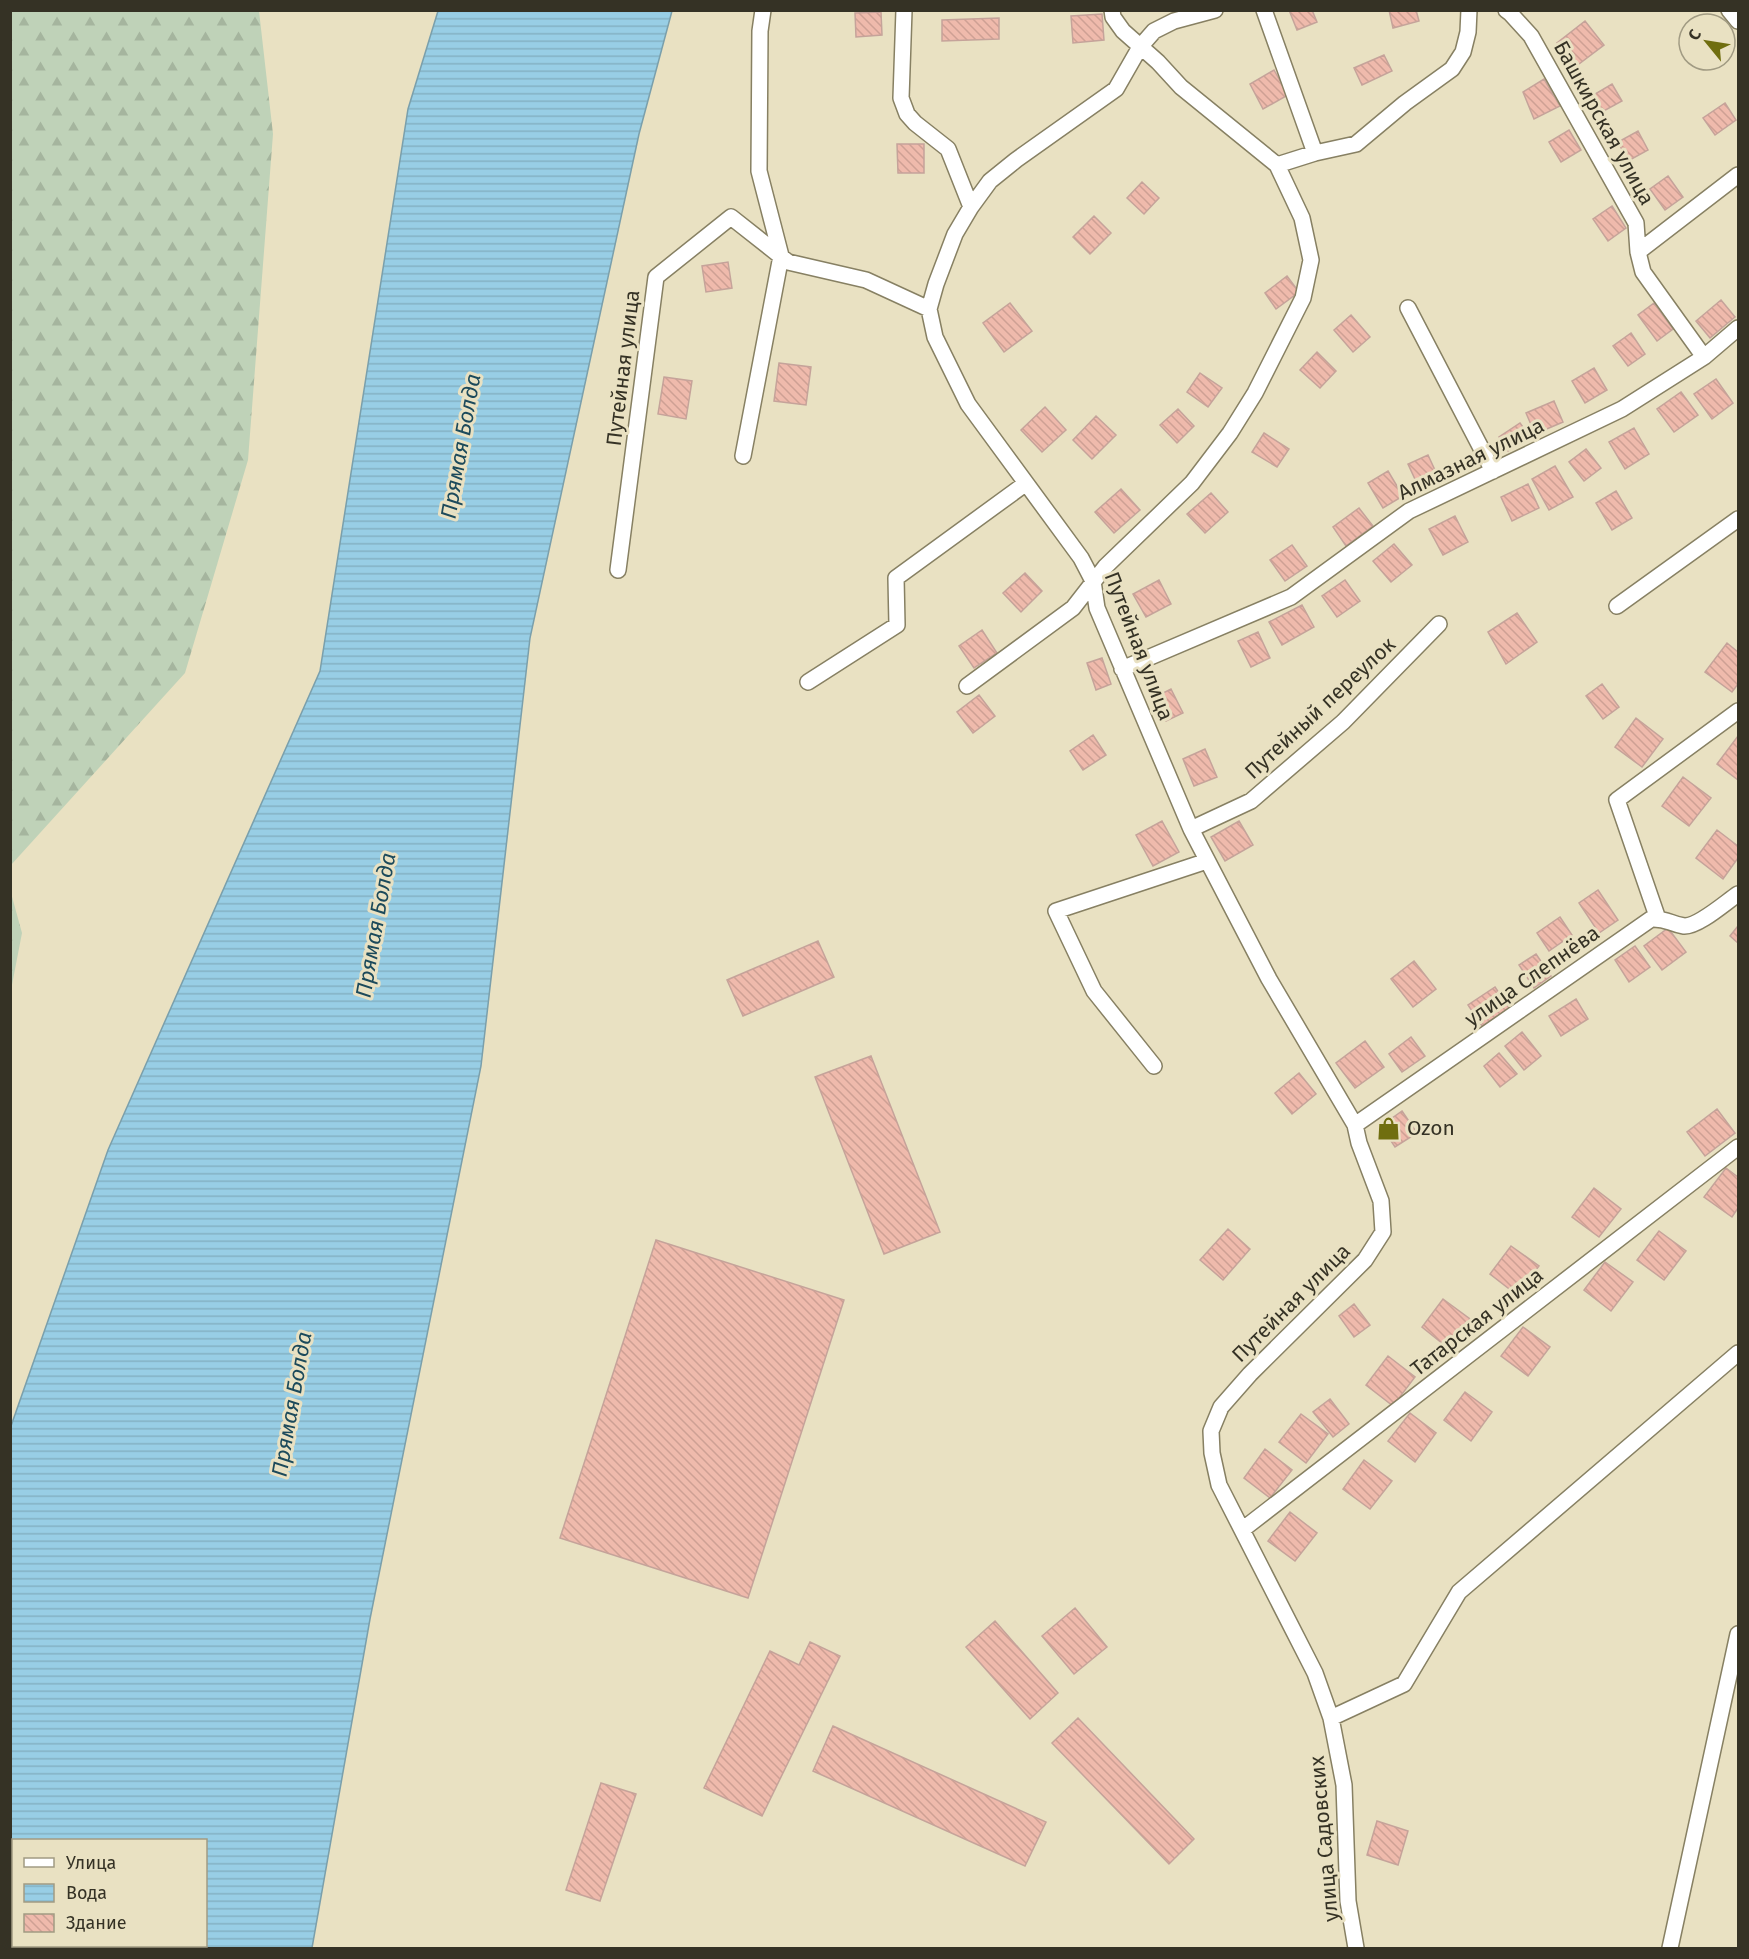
<svg xmlns="http://www.w3.org/2000/svg" width="1749" height="1959" viewBox="0 0 1749 1959" font-family="'Fira Sans',sans-serif">
  <style>
    .forest { fill: url(#forest-firs) }
    .water { fill: url(#water-rules); stroke: #7a9fab; stroke-width: 1.5; fill-rule: evenodd }
    .building { fill: url(#building-back-hatch); stroke: #c5a39a; stroke-width: 1.5 }
    .lines { fill: none; stroke-linecap: round; stroke-linejoin: round }
    .minor-casing { stroke: #878063; stroke-width: 18 }
    .minor { stroke: #fff; stroke-width: 15 }
    .labels { text-anchor: middle; stroke-width: 6; stroke-linejoin: round; paint-order: stroke }
    .street-label { font-size: 21px; fill: #353225; stroke: #e9e1c2 }
    .poi-label { font-size: 21px; fill: #353225; stroke: #e9e1c2; text-anchor: start }
    .water-label { font-size: 22px; font-style: italic; fill: #1c4a5b; stroke: #e9e1c2 }
  </style>
  <defs>
    <pattern id="forest-firs" width="22" height="20" patternUnits="userSpaceOnUse" patternTransform="scale(1.5)"><rect width="22" height="20" fill="#bfd2b8"/><path d="M5 1l3.5 6h-7zM16 11l3.5 6h-7z" fill="#a5b59e"/></pattern>
    <pattern id="water-rules" width="6" height="5" patternUnits="userSpaceOnUse" patternTransform="scale(1.5)"><rect width="6" height="5" fill="#98cee5"/><path d="M0 2.5h6" fill="none" stroke="#84b1c4"/></pattern>
    <pattern id="building-back-hatch" width="6" height="6" patternUnits="userSpaceOnUse" patternTransform="scale(1.5)"><rect width="6" height="6" fill="#efbaac"/><path d="M-1 5l2 2M0 0l6 6M5-1l2 2" fill="none" stroke="#cea094"/></pattern>
  </defs>
  <rect width="100%" height="100%" fill="#e9e1c2"/>
  <path class="forest" d="M11,10L259,11L273,134L248,460L185,673L11,865Z
    M11,893L22,933L11,990Z"/>
  <path class="water" d="M438,11H672L639,134L530,638L481,1066L370,1619L312,1948H11V1426L108,1150L320,671L408,109ZM14,1840H206V1946H14Z"/>
  <path class="building" d="M1289,10H1312L1317,22L1297,30Z
    M1389,10H1416L1419,21L1393,28Z
    M881,12L882,35L856,37L855,13Z
    M1102,14L1104,40L1073,43L1071,16Z
    M999,18V39L942,41V20Z
    M1585,21L1604,45L1575,67L1557,43Z
    M1384,55L1392,71L1362,85L1354,68Z
    M1274,70L1288,95L1263,109L1250,84Z
    M1544,79L1560,106L1534,119L1523,92Z
    M1612,84L1622,101L1600,113L1590,97Z
    M1725,103L1736,120L1715,135L1703,118Z
    M1569,130L1581,150L1561,162L1549,142Z
    M1638,131L1648,150L1628,161L1618,142Z
    M897,144H924V173H898Z
    M1668,176L1683,197L1665,210L1650,189Z
    M1142,182L1159,198L1144,214L1127,198Z
    M1612,206L1626,228L1608,241L1593,219Z
    M1094,216L1111,233L1090,254L1073,237Z
    M728,262L732,288L706,292L702,266Z
    M1287,276L1299,292L1276,309L1265,293Z
    M1721,300L1735,317L1710,338L1696,321Z
    M1010,303L1032,331L1004,352L983,323Z
    M1654,303L1673,329L1657,341L1638,315Z
    M1351,315L1370,337L1353,352L1334,330Z
    M1631,333L1645,354L1628,366L1613,346Z
    M1317,352L1336,371L1320,388L1300,370Z
    M779,363L811,367L806,405L774,401Z
    M1594,368L1607,390L1585,403L1572,381Z
    M1200,373L1222,388L1208,407L1187,392Z
    M664,377L692,381L686,419L658,414Z
    M1716,379L1733,403L1712,419L1694,394Z
    M1681,392L1698,415L1674,432L1657,409Z
    M1554,401L1563,422L1535,434L1526,413Z
    M1045,407L1066,430L1042,452L1021,430Z
    M1178,409L1194,426L1177,443L1160,425Z
    M1096,416L1116,435L1092,459L1073,440Z
    M1520,423L1530,437L1508,451L1499,437Z
    M1634,428L1649,454L1625,469L1609,442Z
    M1264,433L1289,449L1277,467L1252,452Z
    M1586,449L1601,468L1584,481L1569,462Z
    M1428,455L1440,481L1420,490L1408,464Z
    M1555,466L1573,497L1549,510L1532,479Z
    M1388,471L1403,496L1383,508L1368,483Z
    M1528,484L1539,508L1512,521L1501,497Z
    M1121,489L1140,510L1114,533L1095,512Z
    M1616,491L1632,518L1612,530L1596,503Z
    M1211,493L1228,512L1205,533L1187,514Z
    M1359,508L1373,526L1346,546L1333,527Z
    M1455,516L1468,542L1443,555L1429,529Z
    M1394,544L1412,565L1391,582L1373,561Z
    M1292,545L1307,566L1285,581L1270,560Z
    M1025,573L1042,591L1021,612L1003,593Z
    M1159,580L1171,604L1146,617L1133,594Z
    M1345,580L1360,601L1337,617L1322,596Z
    M1302,605L1314,627L1282,645L1269,622Z
    M1517,613L1537,642L1506,664L1488,632Z
    M982,630L997,653L974,668L959,646Z
    M1258,632L1270,658L1251,667L1238,641Z
    M1727,643L1738,652V684L1732,692L1705,672Z
    M1102,658L1111,684L1096,690L1087,663Z
    M1602,684L1619,707L1603,719L1586,696Z
    M1171,689L1183,713L1166,721L1155,697Z
    M979,695L995,716L973,733L957,712Z
    M1636,718L1663,739L1642,767L1615,747Z
    M1093,735L1106,755L1083,770L1070,751Z
    M1738,736V780L1717,764Z
    M1205,749L1217,777L1194,786L1183,759Z
    M1683,777L1711,798L1689,826L1662,806Z
    M1162,821L1179,852L1153,866L1136,835Z
    M1239,821L1253,845L1225,861L1211,837Z
    M1717,830L1738,846V858L1723,879L1696,858Z
    M1598,890L1618,920L1599,933L1579,903Z
    M1560,917L1572,935L1549,951L1537,933Z
    M1738,926V943L1730,936Z
    M1668,928L1686,952L1662,970L1644,946Z
    M818,941L834,977L743,1016L727,980Z
    M1635,946L1650,967L1629,982L1615,960Z
    M1536,954L1551,976L1534,988L1519,965Z
    M1414,961L1436,989L1413,1007L1391,979Z
    M1495,987L1509,1008L1482,1026L1468,1005Z
    M1576,999L1588,1019L1561,1036L1549,1016Z
    M1522,1032L1541,1056L1524,1070L1505,1046Z
    M1411,1037L1425,1056L1402,1072L1389,1054Z
    M1365,1041L1384,1067L1355,1088L1336,1063Z
    M1499,1053L1517,1074L1500,1087L1484,1066Z
    M871,1056L940,1232L884,1254L815,1077Z
    M1299,1073L1316,1094L1292,1114L1275,1093Z
    M1717,1109L1735,1133L1705,1156L1687,1132Z
    M1402,1111L1417,1133L1395,1147L1381,1126Z
    M1726,1168L1738,1177V1208L1732,1217L1704,1197Z
    M1594,1188L1621,1209L1599,1237L1572,1217Z
    M1228,1229L1250,1249L1223,1280L1200,1260Z
    M1659,1231L1686,1251L1664,1280L1637,1260Z
    M656,1240L844,1300L748,1598L560,1538Z
    M1511,1246L1539,1266L1517,1295L1490,1274Z
    M1605,1262L1633,1282L1611,1311L1584,1290Z
    M1443,1299L1470,1319L1448,1348L1422,1327Z
    M1354,1304L1370,1325L1354,1337L1339,1316Z
    M1523,1327L1550,1347L1528,1376L1501,1356Z
    M1388,1356L1415,1377L1393,1406L1366,1385Z
    M1465,1392L1492,1412L1471,1441L1444,1420Z
    M1330,1399L1349,1424L1333,1437L1313,1412Z
    M1410,1413L1436,1433L1415,1462L1388,1441Z
    M1301,1414L1328,1434L1306,1463L1279,1442Z
    M1265,1449L1292,1470L1270,1498L1244,1478Z
    M1364,1460L1392,1481L1370,1509L1343,1489Z
    M1290,1512L1317,1533L1295,1561L1268,1541Z
    M1075,1608L1107,1647L1074,1674L1042,1636Z
    M995,1621L1058,1693L1030,1719L966,1647Z
    M810,1642L840,1656L762,1816L704,1788L770,1651L799,1665Z
    M1078,1718L1194,1839L1169,1864L1052,1743Z
    M833,1726L1046,1822L1025,1866L813,1771Z
    M601,1783L636,1794L600,1901L566,1890Z
    M1377,1821L1408,1831L1398,1865L1367,1855Z"/>
  <g class="lines">
    <defs>
      <path id="minor" d="M904,10L901,98L907,114L915,123L948,149L971,207
        M1215,10L1174,21L1154,31L1140,47L1116,89L1016,160L990,181L971,207L955,234L936,284L929,309L935,337L968,404L1081,558L1093,581L1097,608L1191,829L1269,979L1355,1125L1359,1143L1381,1201L1383,1232L1365,1260L1250,1374L1221,1407L1211,1431L1212,1453L1219,1485L1315,1673L1331,1718L1344,1785L1348,1901L1356,1948
        M1264,10L1315,153
        M1506,10L1510,13L1531,36L1636,223L1638,252L1643,272L1704,357
        M1729,10L1738,21
        M1277,165L1315,153L1356,144L1405,103L1452,69L1463,52L1468,32L1469,10
        M1638,252L1738,175
        M1408,308L1493,471
        M743,456L781,256L759,171L760,31L763,10
        M618,570L656,277L731,217L788,262L866,280L929,309
        M1617,606L1738,519
        M1122,669L1291,597L1409,511L1622,409L1704,357L1738,328
        M808,682L897,625L896,578L1025,484
        M967,686L1073,608L1105,567L1192,483L1230,433L1255,393L1303,298L1311,260L1302,218L1277,165L1181,87L1158,62L1123,31L1113,17L1112,10
        M1191,829L1251,801L1343,722L1439,624
        M1658,919L1617,800L1738,711
        M1154,1066L1094,991L1056,911L1207,861
        M1355,1125L1651,919C1667,918 1670,924 1684,926C1698,927 1726,902 1738,894
        M1242,1530L1738,1147
        M1331,1718L1404,1684L1459,1592L1738,1353
        M1670,1948L1738,1634"/>
    </defs>
    <use href="#minor" class="minor-casing"/>
    <use href="#minor" class="minor"/>
  </g>
  <defs>
    <symbol id="shop-bare" viewBox="-9 -9 18 18"><path d="M-5-2.5h2.3a2.7 3.5 0 0 1 5.4 0H5L5.5 6h-11ZM-1.5-2.5h3a1.5 2.3 0 0 0-3 0Z" fill="#706e0f" stroke="#e9e1c2" stroke-width="2.5" paint-order="stroke"/></symbol>
  </defs>
  <g fill-rule="evenodd">
    <use href="#shop-bare" x="1372" y="1112" width="33" height="33"/>
  </g>
  <g class="labels">
    <g class="street-label">
      <text transform="translate(1604 123) rotate(61)" y="7">Башкирская улица</text>
      <text transform="translate(623 368) rotate(-83)" y="7">Путейная улица</text>
      <text transform="translate(1471 459) rotate(-26)" y="7">Алмазная улица</text>
      <text transform="translate(1139 646) rotate(69)" y="7">Путейная улица</text>
      <text transform="translate(1320 708) rotate(-43)" y="7">Путейный переулок</text>
      <text transform="translate(1532 976) rotate(-35)" y="7">улица Слепнёва</text>
      <text transform="translate(1291 1303) rotate(-45)" y="7">Путейная улица</text>
      <text transform="translate(1477 1322) rotate(-38)" y="7">Татарская улица</text>
      <text transform="translate(1324 1839) rotate(-95)" y="7">улица Садовских</text>
    </g>
    <g class="poi-label">
      <text x="1407" y="1135">Ozon</text>
    </g>
    <g class="water-label">
      <text transform="translate(460 446) rotate(-80)" y="8">Прямая Болда</text>
      <text transform="translate(375 925) rotate(-80)" y="8">Прямая Болда</text>
      <text transform="translate(291 1404) rotate(-80)" y="8">Прямая Болда</text>
    </g>
  </g>
  <rect width="1749" height="1959" fill="none" stroke="#353225" stroke-width="24"/>
  <rect x="12" y="1839" width="195" height="108" fill="#e9e1c2" stroke="#a19b83" stroke-width="1.5"/>
  <rect x="24" y="1858" width="30" height="9" fill="#ffffff" stroke="#a19b83" stroke-width="1.5"/>
  <text x="66" y="1869" font-size="18" fill="#353225">Улица</text>
  <rect x="24" y="1884" width="30" height="18" fill="url(#water-rules)" stroke="#a19b83" stroke-width="1.5"/>
  <text x="66" y="1899" font-size="18" fill="#353225">Вода</text>
  <rect x="24" y="1914" width="30" height="18" fill="url(#building-back-hatch)" stroke="#a19b83" stroke-width="1.5"/>
  <text x="66" y="1929" font-size="18" fill="#353225">Здание</text>
  <g transform="translate(1707 42) rotate(300)"><circle r="28" fill="#e9e1c2" stroke="#a19b83" stroke-width="1.5"/>
  <path d="M0-4.5L10 22L0 15L-10 22Z" fill="#706e0f"/>
  <text y="-9" font-size="16" font-weight="bold" text-anchor="middle" fill="#353225">С</text>
  </g>
</svg>
